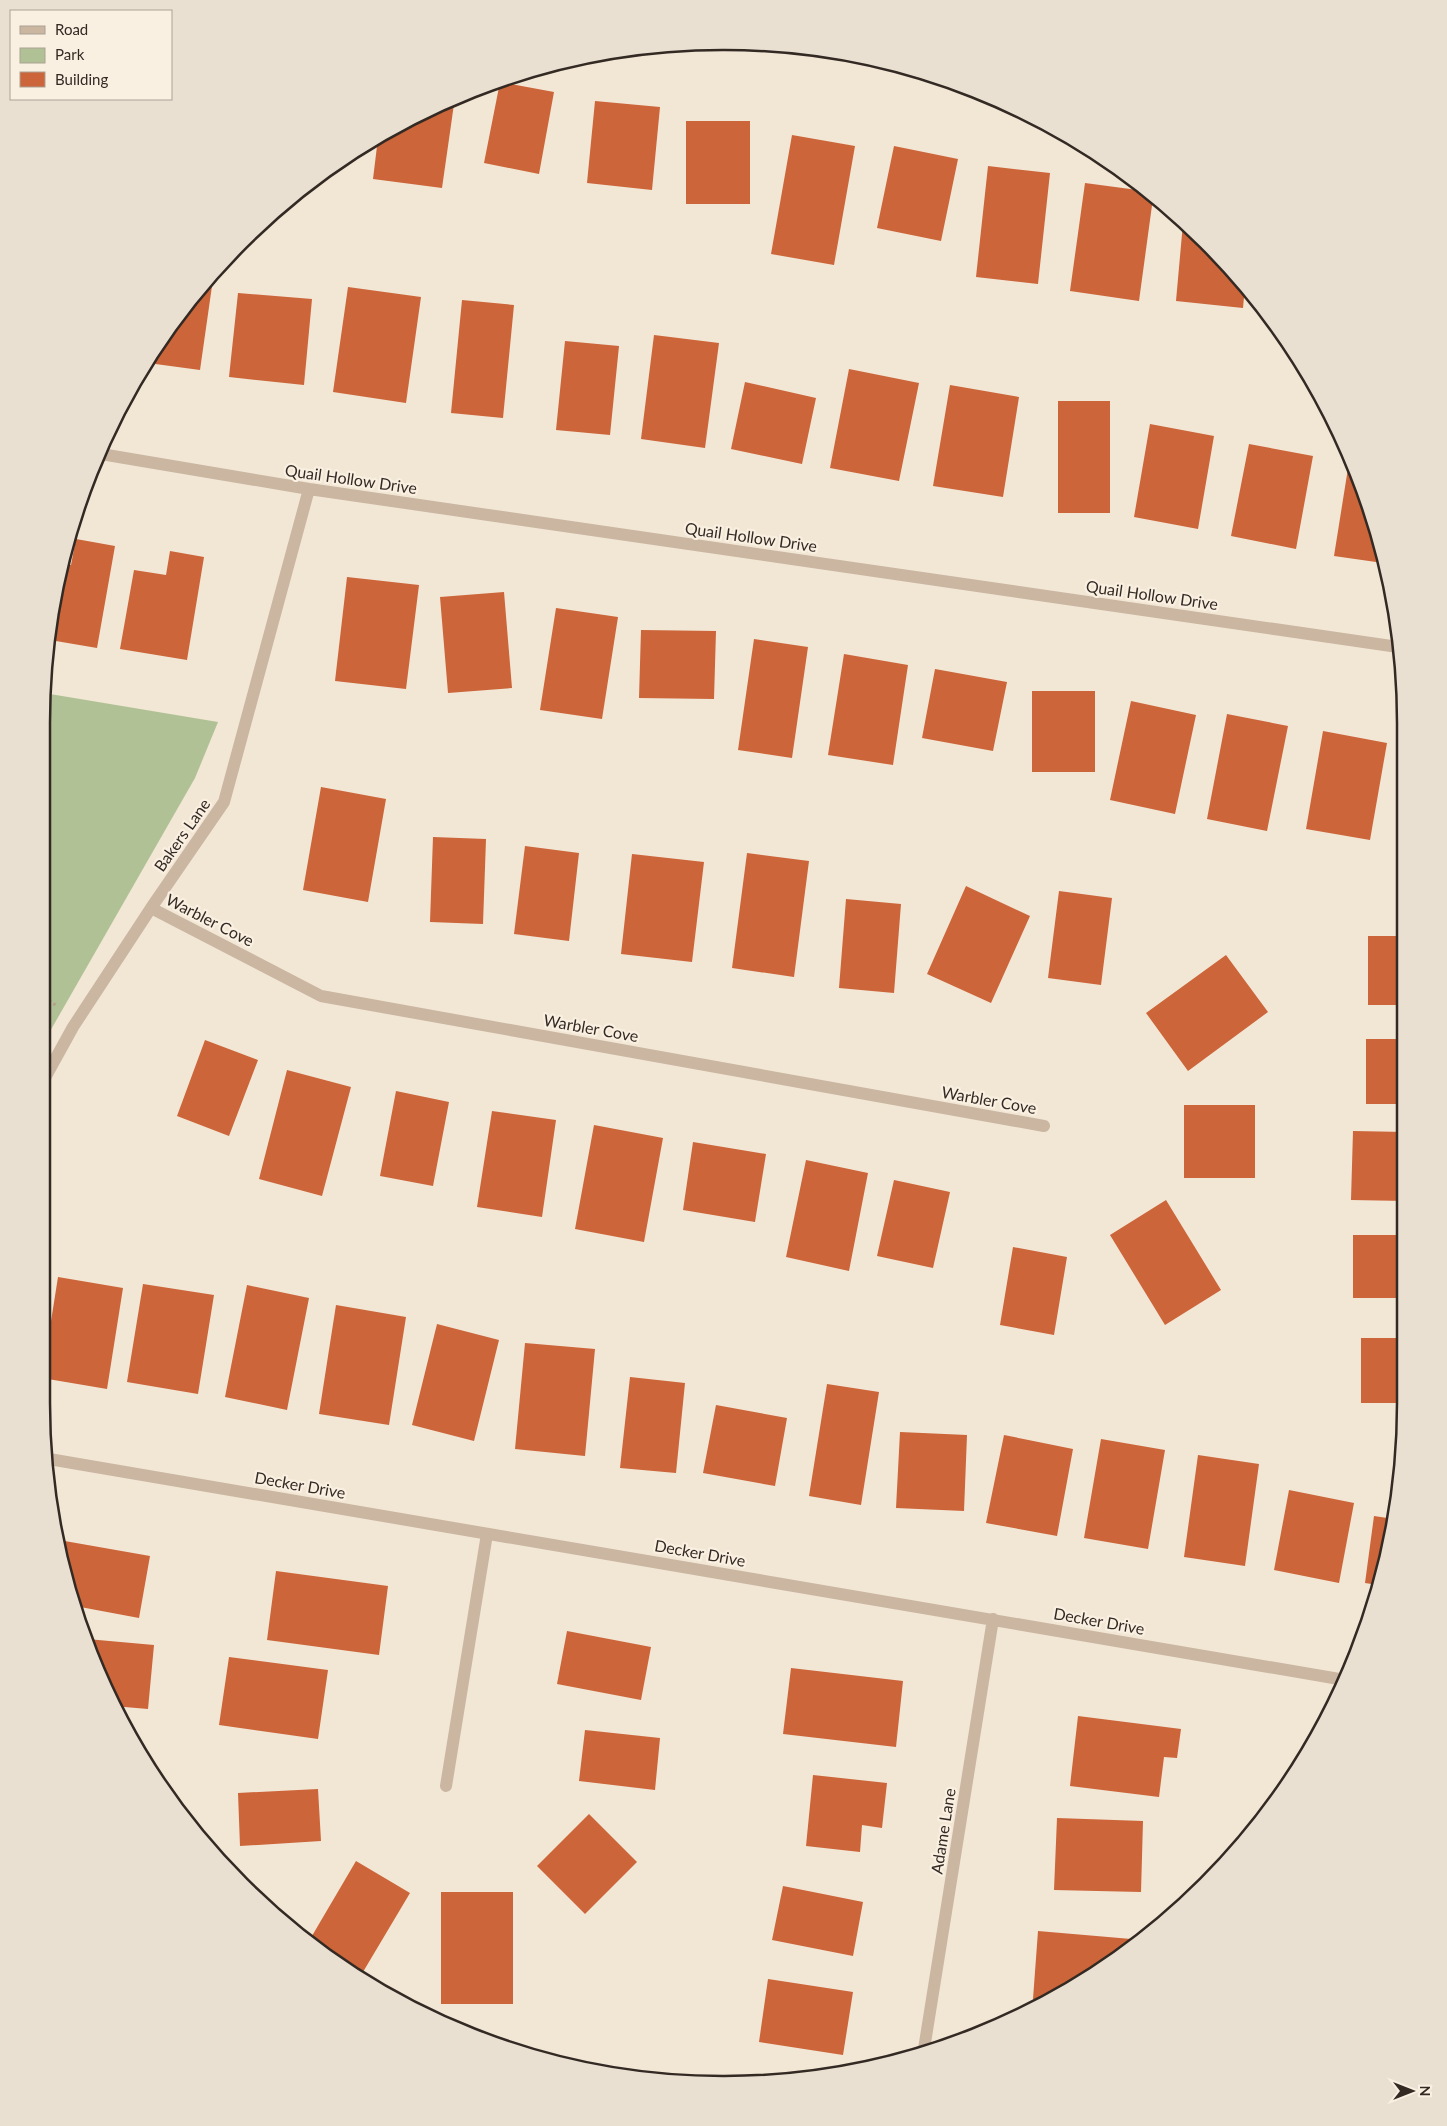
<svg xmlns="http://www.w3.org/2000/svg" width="1447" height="2126" viewBox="0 0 1447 2126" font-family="Lato,sans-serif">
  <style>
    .green { fill: #b0c195 }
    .building { fill: #cc6539 }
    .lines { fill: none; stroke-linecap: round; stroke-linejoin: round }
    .path { stroke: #b5a08b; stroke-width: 3; stroke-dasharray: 2.5 2.5; stroke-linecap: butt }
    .street { stroke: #cab6a1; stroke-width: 12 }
    .labels { text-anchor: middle; stroke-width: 4.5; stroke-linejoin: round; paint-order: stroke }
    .street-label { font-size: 16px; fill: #342a24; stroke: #faf0e1 }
    .rim { fill: none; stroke: #342a24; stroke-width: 2.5 }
  </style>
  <rect width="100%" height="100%" fill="#f2e6d5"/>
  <path class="green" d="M44,693L218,722L195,778L41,1047V724Z"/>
  <path class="building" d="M500,82L554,92L539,174L484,163Z
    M455,97L442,188L373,179L378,138Z
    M595,101L660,107L652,190L587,183Z
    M686,121H750V204H686Z
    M792,135L855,146L834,265L771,254Z
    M894,146L958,159L941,241L877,228Z
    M988,166L1050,173L1038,284L976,277Z
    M1085,183L1145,191L1153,198L1139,301L1070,291Z
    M1183,223L1206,241L1245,286L1243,308L1176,301Z
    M214,272L200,370L148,363L182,308Z
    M348,287L421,297L406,403L333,392Z
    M238,293L312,299L304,385L229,377Z
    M462,300L514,305L503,418L451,413Z
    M654,335L719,343L705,448L641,439Z
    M565,341L619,346L610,435L556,430Z
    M849,369L919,383L899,481L830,468Z
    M745,382L816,398L802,464L731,449Z
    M950,385L1019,397L1003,497L933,486Z
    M1058,401H1110V513H1058Z
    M1150,424L1214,436L1198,529L1134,517Z
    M1249,444L1313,456L1296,549L1231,536Z
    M1349,462L1383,563L1334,556Z
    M76,539L115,546L97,648L50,640L54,591L63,564L71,565Z
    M170,551L204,557L187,660L120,649L134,570L166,575Z
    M347,577L419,585L406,689L335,681Z
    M504,592L512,688L448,693L440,597Z
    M556,608L618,617L602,719L540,710Z
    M641,630L716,631L714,699L639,698Z
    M754,639L808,647L792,758L738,750Z
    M844,654L908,665L893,765L828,755Z
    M935,669L1007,682L993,751L922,738Z
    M1032,691H1095V772H1032Z
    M1131,701L1196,715L1175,814L1110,800Z
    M1227,714L1288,726L1267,831L1207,819Z
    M1323,731L1387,743L1370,840L1306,829Z
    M321,787L386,799L368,902L303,890Z
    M1405,833H1406V865L1400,864Z
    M433,837L486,839L483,924L430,922Z
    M525,846L579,853L569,941L514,934Z
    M747,853L809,861L794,977L732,968Z
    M632,854L704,862L692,962L621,954Z
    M966,886L1030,916L991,1003L927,974Z
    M1059,891L1112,898L1101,985L1048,978Z
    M846,899L901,904L894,993L839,988Z
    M1368,936H1406V1005H1368Z
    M1226,955L1268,1012L1188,1071L1146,1013Z
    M1366,1039H1406V1104H1366Z
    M205,1040L258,1060L229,1136L177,1116Z
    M287,1070L351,1087L322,1196L259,1179Z
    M396,1091L449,1102L433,1186L380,1176Z
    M1184,1105H1255V1178H1184Z
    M492,1111L556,1120L542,1217L477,1207Z
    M594,1125L663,1138L644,1242L575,1229Z
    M1353,1131L1406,1132V1201L1351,1200Z
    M693,1142L766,1154L755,1222L683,1210Z
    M806,1160L868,1173L849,1271L786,1257Z
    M894,1180L950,1192L933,1268L877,1256Z
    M1166,1200L1221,1290L1165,1325L1110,1235Z
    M1353,1235H1406V1298H1353Z
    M1013,1247L1067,1257L1054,1335L1000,1325Z
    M58,1277L123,1288L107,1389L42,1378Z
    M143,1284L214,1295L198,1394L127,1382Z
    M247,1285L309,1298L287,1410L225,1397Z
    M336,1305L406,1317L389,1425L319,1414Z
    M437,1324L499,1340L474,1441L412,1425Z
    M1361,1338H1406V1403H1361Z
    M525,1343L595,1349L585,1456L515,1449Z
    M630,1377L685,1383L676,1473L620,1468Z
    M827,1384L879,1392L861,1505L809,1496Z
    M716,1405L787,1418L775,1486L703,1473Z
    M900,1432L967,1435L964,1511L896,1508Z
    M1004,1435L1073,1449L1057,1536L986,1523Z
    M1101,1439L1165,1450L1148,1549L1084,1538Z
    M1198,1455L1259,1464L1245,1566L1184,1557Z
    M1289,1490L1354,1503L1339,1583L1274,1570Z
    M1374,1516L1394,1519L1393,1536L1378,1585L1365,1583Z
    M59,1540L150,1556L139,1618L75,1606L65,1579Z
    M276,1571L388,1586L379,1655L267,1640Z
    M567,1631L651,1647L641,1700L557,1684Z
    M87,1639L154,1645L148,1709L113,1706Z
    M229,1657L328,1670L318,1739L219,1725Z
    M791,1668L903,1681L896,1747L783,1734Z
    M1078,1716L1181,1729L1177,1758L1164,1757L1159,1797L1070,1786Z
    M585,1730L660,1738L655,1790L579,1781Z
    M813,1775L887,1783L882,1828L862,1825L860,1852L806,1846Z
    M318,1789L321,1841L240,1846L238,1793Z
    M589,1814L637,1862L585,1914L537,1866Z
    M1057,1818L1143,1821L1141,1892L1054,1890Z
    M356,1861L410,1893L360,1977L309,1941Z
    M783,1886L863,1902L853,1956L772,1940Z
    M441,1892H513V2004H441Z
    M1038,1931L1143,1940L1048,2000L1033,1999Z
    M768,1979L853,1992L843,2055L759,2042Z"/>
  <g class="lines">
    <path class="path" d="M41,995L57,1006"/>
    <path class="street" d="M838,53L868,58
      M101,454L309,489L1398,647
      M151,908L321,996L1044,1126
      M41,1085L73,1027L151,908L224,802L309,489
      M49,1459L1345,1680
      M446,1786L487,1534
      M924,2049L993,1619"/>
  </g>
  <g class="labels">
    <g class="street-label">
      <text transform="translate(351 479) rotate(8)" y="6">Quail Hollow Drive</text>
      <text transform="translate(751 537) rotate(8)" y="6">Quail Hollow Drive</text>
      <text transform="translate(1152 595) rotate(8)" y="6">Quail Hollow Drive</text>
      <text transform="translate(182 835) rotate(-55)" y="6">Bakers Lane</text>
      <text transform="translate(210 920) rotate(27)" y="6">Warbler Cove</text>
      <text transform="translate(591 1028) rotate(10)" y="6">Warbler Cove</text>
      <text transform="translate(989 1100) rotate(10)" y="6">Warbler Cove</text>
      <text transform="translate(300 1485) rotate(10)" y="6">Decker Drive</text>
      <text transform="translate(700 1553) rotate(10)" y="6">Decker Drive</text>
      <text transform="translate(1099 1621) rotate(10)" y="6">Decker Drive</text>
      <text transform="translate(943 1831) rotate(-81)" y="6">Adame Lane</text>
    </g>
  </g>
  <path d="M0 0H1447V2126H0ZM723 50H724A673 673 0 0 1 1397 723V1403A673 673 0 0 1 724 2076H723A673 673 0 0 1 50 1403V723A673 673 0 0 1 723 50Z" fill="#eae0d2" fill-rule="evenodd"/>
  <path class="rim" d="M723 50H724A673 673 0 0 1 1397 723V1403A673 673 0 0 1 724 2076H723A673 673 0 0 1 50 1403V723A673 673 0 0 1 723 50Z"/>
  <rect x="10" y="10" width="162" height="90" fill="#faf0e1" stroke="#aba195"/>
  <rect x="20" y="26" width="25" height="8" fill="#cab6a1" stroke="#aba195"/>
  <text x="55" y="35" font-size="15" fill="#342a24">Road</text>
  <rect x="20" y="48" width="25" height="15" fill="#b0c195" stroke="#aba195"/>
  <text x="55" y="60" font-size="15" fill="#342a24">Park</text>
  <rect x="20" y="72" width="25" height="15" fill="#cc6539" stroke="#aba195"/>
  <text x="55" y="85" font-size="15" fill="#342a24">Building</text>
  <g transform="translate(1412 2091) rotate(90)" stroke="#faf0e1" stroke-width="4" paint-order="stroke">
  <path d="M0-4L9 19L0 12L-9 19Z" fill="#342a24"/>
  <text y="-8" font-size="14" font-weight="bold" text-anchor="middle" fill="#342a24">N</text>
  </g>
</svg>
